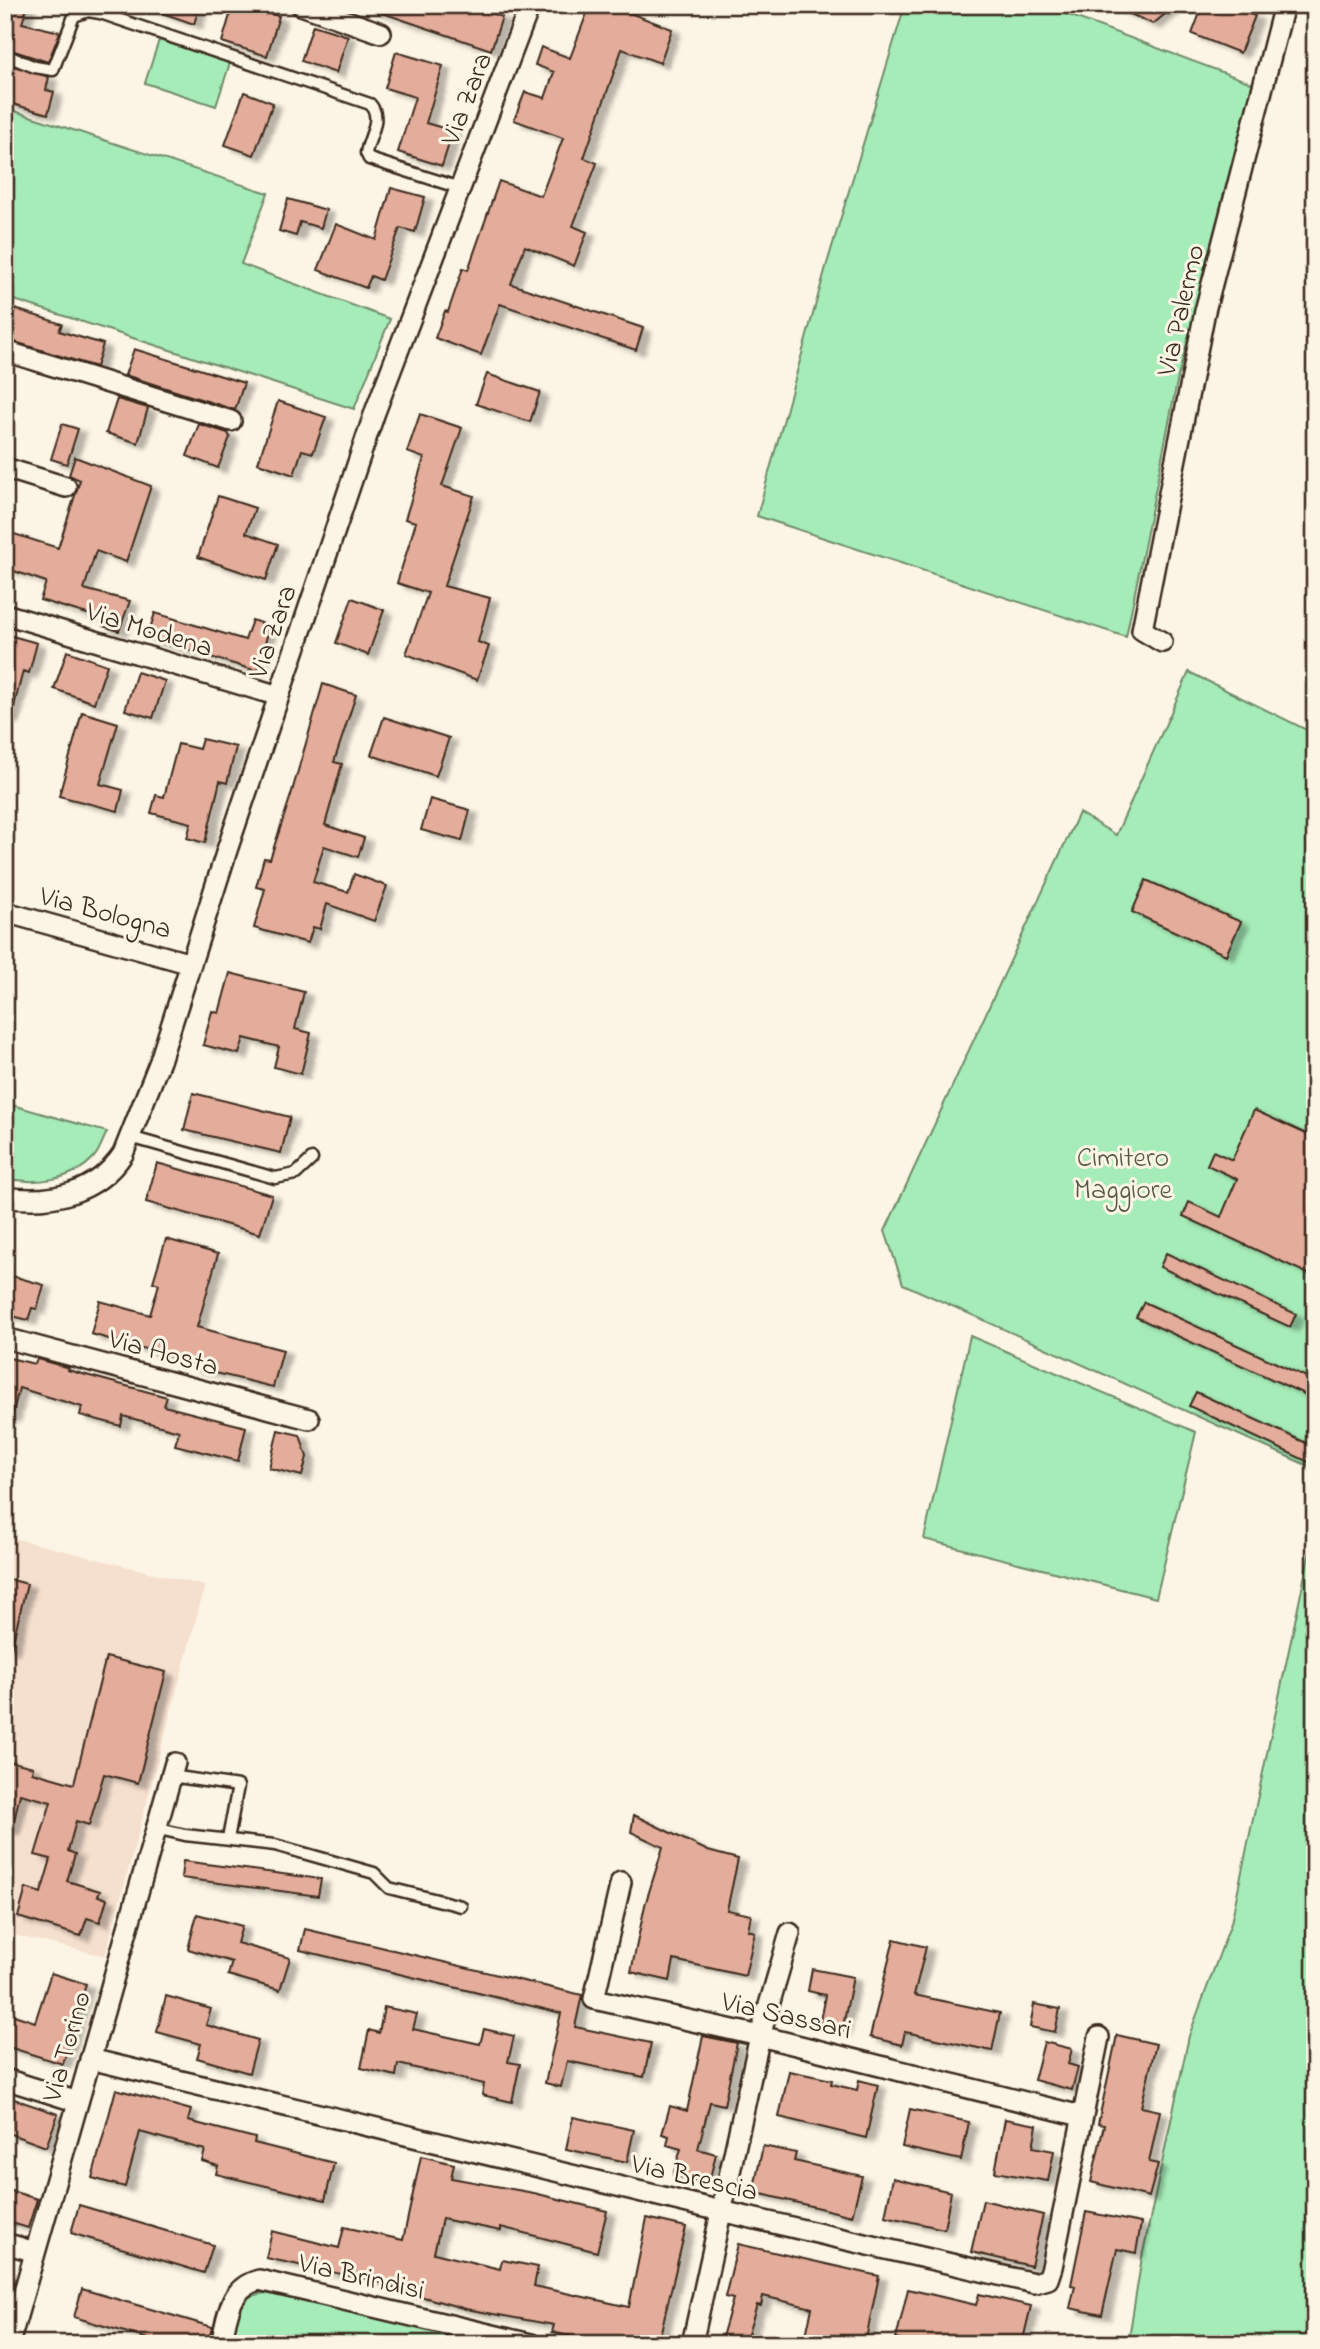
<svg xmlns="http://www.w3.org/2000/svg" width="1320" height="2349" viewBox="0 0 1320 2349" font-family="'Indie Flower',sans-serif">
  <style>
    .built { fill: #f5dfce }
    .green { fill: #a6ecb8; stroke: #708b6b; stroke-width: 2 }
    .building { fill: #e4ac9a; stroke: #3b2a1e; stroke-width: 2; filter: url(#shadow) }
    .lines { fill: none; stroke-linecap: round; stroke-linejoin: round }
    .lane-casing { stroke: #3b2a1e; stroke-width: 15 }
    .street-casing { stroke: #3b2a1e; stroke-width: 24 }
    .lane { stroke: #fcf5e5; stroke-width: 10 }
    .street { stroke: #fcf5e5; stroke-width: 19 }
    .labels { text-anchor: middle; stroke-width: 6; stroke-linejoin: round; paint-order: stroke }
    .street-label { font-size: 28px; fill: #3b2a1e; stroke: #fcf5e5 }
    .park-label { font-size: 28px; fill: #565a44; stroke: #fcf5e5 }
  </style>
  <defs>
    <filter id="shadow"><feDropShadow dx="8" dy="4.5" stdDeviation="2" flood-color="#0004"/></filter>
  </defs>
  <rect width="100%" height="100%" fill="#fcf5e5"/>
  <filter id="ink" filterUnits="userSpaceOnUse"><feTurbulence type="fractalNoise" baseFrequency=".0143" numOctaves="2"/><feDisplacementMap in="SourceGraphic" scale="14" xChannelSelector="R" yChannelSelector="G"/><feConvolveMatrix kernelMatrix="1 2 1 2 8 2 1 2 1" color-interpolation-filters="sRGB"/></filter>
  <g filter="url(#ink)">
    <path class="built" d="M5,1536L205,1586L105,1956L5,1933V1901L14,1870L5,1867Z"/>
    <path class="green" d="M905,5H1042L1257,85L1178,377L1126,637L757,516L826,267Z
      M159,40L230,63L216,106L145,83Z
      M5,108L268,193L241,264L390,319L354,409L5,297Z
      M1189,672L1315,734V1469L903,1284L885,1231L1079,813L1116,835Z
      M5,1103L107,1132C103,1139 100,1151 94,1157C73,1181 34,1185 5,1178Z
      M970,1336L1196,1432L1156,1598L924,1539Z
      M1315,1527V2344H1128L1142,2257L1189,2036L1231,1923Z
      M265,2293L466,2338L465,2344H231L239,2305L251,2296Z"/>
    <path class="building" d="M5,5H28L22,23L60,32L48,62L5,48Z
      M148,5H200L194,24L148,8Z
      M233,5L279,16L267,56L222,42Z
      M368,5H469L502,17L491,50L368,8Z
      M590,5H609L672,29L660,63L622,49L584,158L597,163L573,226L587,232L574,266L525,246L511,284L643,328L636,350L500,304L481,355L435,338L445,311L448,312L463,268L468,270L499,181L541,196L563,138L514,120L525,92L545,98L554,72L535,65L541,47L570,58Z
      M1110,5H1176L1153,24Z
      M1203,5H1227L1255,16L1240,53L1192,34Z
      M313,25L348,36L336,73L301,61Z
      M396,52L443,66L426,123L453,131L442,166L398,152L415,97L385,88Z
      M5,63L49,77L46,90L54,92L48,114L5,102Z
      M244,92L273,103L254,155L225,145Z
      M391,188L425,197L415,232L400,228L381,280L371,276L366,288L318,270L336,224L376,240Z
      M288,199L326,210L321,228L300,222L296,236L279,231Z
      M15,309L62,324L59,331L103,344L96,367L5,339Z
      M134,349L244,383L235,410L125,375Z
      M487,374L540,392L530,422L476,404Z
      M117,399L148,408L138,443L106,433Z
      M278,401L326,417L313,453L302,450L294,475L258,463Z
      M420,414L462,428L442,486L474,496L444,586L490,598L478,642L489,646L477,680L406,654L428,593L397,583L416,522L405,519L424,458L407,452Z
      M62,424L78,429L67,464L51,459Z
      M199,424L228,433L230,437L218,468L187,456Z
      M75,457L151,486L126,562L96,551L84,589L130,601L119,631L103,626L104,619L40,600L46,582L5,568V531L58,548L80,480L69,475Z
      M218,496L255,508L246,533L278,544L266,580L198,557Z
      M352,598L384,610L368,655L336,643Z
      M155,613L245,640L252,620L270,626L257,671L147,638Z
      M5,634L37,643L29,673L23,671L11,718H5Z
      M67,651L107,665L94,703L54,689Z
      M137,672L165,681L153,718L125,710Z
      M323,684L356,695L334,762L342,764L325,825L364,838L358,857L324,846L313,882L348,892L354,874L387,886L374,921L327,904L320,929L313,927L308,943L254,928L265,889L256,887L264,858L270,859L291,795Z
      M82,712L118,723L100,784L123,790L118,811L59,796Z
      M384,717L449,738L436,776L371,755Z
      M202,739L236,747L227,783L220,781L205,843L187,838L191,823L151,813L156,795L164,797L178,744L199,749Z
      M430,799L470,810L462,841L421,830Z
      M1146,880L1241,922L1226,955L1132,912Z
      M230,973L304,992L295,1029L311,1033L301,1074L274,1067L279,1047L244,1038L239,1054L203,1045L212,1011L219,1013Z
      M193,1093L290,1117L281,1153L184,1130Z
      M1254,1110L1315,1138V1277L1183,1216L1189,1202L1221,1217L1237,1179L1207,1165L1213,1151L1232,1160Z
      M157,1163L272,1195L260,1234L146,1202Z
      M166,1239L218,1254L197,1327L283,1350L273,1387L191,1367L193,1362L91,1334L100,1301L150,1315L159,1284L153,1282Z
      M1166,1253L1296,1314L1290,1327L1160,1267Z
      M5,1274L44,1285L37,1309L32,1308L28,1320L5,1314Z
      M1144,1302L1315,1381V1399L1136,1317Z
      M5,1357L35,1364L37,1359L69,1368L68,1370L167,1397L164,1406L246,1427L238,1461L175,1445L179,1431L123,1416L121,1426L80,1415L82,1407L19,1388L12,1417L5,1416Z
      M1196,1392L1315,1447V1465L1189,1406Z
      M278,1430L300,1435L307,1457L302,1476L269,1468Z
      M5,1578L27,1584L11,1649L5,1648Z
      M106,1657L166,1672L138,1783L104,1774L89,1825L76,1821L68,1851L75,1854L67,1881L100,1891L98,1896L107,1899L100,1922L87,1918L81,1936L18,1917L26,1888L41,1893L51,1859L35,1855L51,1802L20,1794L12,1830L5,1829V1760L33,1767L32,1772L74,1784Z
      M634,1815L708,1851L738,1859L727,1910L751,1915L748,1930L755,1932L745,1976L674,1960L670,1981L631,1972L645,1905L663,1847L631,1832Z
      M183,1861L321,1879L318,1896L181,1878Z
      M197,1914L242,1926L237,1943L290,1958L280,1990L228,1975L232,1962L188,1949Z
      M305,1929L582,1995L575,2027L651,2043L644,2077L567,2061L561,2087L545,2083L561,2013L300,1950Z
      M894,1939L926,1947L914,1995L1000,2013L992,2051L905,2032L902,2045L870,2037Z
      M812,1969L853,1977L842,2031L819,2026L825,1995L808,1991Z
      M51,1973L86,1984L63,2064L5,2046V2012L35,2022Z
      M166,1996L211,2009L206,2025L258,2040L249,2073L197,2058L201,2044L157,2032Z
      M1034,2004L1060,2009L1055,2032L1030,2027Z
      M384,2007L417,2014L413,2029L480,2044L484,2029L514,2036L508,2062L520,2064L512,2102L482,2095L484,2084L398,2064L396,2076L361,2068L369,2030L379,2033Z
      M1117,2035L1156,2044L1141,2107L1160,2111L1149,2162L1158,2164L1149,2197L1091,2182L1104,2125L1098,2124Z
      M703,2036L737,2043L724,2105L710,2102L698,2149L716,2154L710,2178L700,2182L673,2175L681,2149L667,2145L669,2136L662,2134L670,2106L687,2111Z
      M1044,2042L1072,2049L1068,2064L1078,2067L1072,2090L1034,2080Z
      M789,2071L832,2080L831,2084L857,2090L859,2080L878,2085L866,2138L779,2117Z
      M116,2089L191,2110L188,2121L255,2138L254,2143L334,2163L325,2200L216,2174L218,2166L202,2161L205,2150L140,2132L125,2187L92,2178Z
      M5,2096L58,2114L46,2147L5,2132Z
      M910,2109L969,2122L961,2160L902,2147Z
      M573,2117L634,2130L627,2162L566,2149Z
      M1005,2119L1037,2125L1033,2147L1054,2151L1048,2181L995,2172Z
      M763,2146L796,2153L794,2161L862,2176L852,2216L753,2192Z
      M421,2156L454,2164L451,2178L534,2193L607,2211L597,2252L501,2227V2231L442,2219L434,2253L500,2269L502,2260L538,2267L534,2286L629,2307L647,2218L686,2227L658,2344H603L552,2332L554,2325L466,2309L388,2287V2284L266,2258L272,2231L339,2248L344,2227L403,2240Z
      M893,2178L951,2192L944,2229L885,2216Z
      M5,2189L37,2199L28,2228L5,2221Z
      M983,2200L1043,2215L1031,2266L971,2252Z
      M79,2205L213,2245L204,2273L71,2233Z
      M1086,2212L1141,2223L1136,2253L1117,2249L1102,2315L1070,2308L1075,2286L1071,2285Z
      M738,2244L879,2276L865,2344H804L812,2308L763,2296L761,2306L757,2305L745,2344H720L733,2299L725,2297Z
      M82,2289L212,2327L208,2344H165L74,2317Z
      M908,2289L976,2305L979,2294L1031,2306L1022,2344H917L896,2339Z"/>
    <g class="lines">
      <defs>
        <path id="lane" d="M5,55L35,67L53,70L74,16L88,11L100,13L370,104C383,118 369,136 366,153L369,159L460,188
          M130,1137L275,1178L296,1174L312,1159
          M171,1776L238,1786L228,1839
          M155,1828L185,1835L275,1845L374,1873L389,1888L461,1906"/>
        <path id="street" d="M301,5L381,33
          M5,351L231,421
          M5,468L66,487
          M5,614L279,696
          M1162,642L1142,630L1205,311L1284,5
          M5,912L191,964
          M5,1197C51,1204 96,1194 123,1154L160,1061L227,850L375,412L530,5
          M5,1338L309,1419
          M621,1882L594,1999L760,2036L1081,2116
          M90,2059L721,2211L1034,2283L1048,2279L1052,2267L1099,2037
          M5,2079L78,2102
          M5,2243L35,2252
          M9,2344L175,1763
          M221,2344C228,2316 228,2288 259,2280L531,2344
          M692,2344L760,2036L790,1933"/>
      </defs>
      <use href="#lane" class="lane-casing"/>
      <use href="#street" class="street-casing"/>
      <use href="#lane" class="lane"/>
      <use href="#street" class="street"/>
    </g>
  </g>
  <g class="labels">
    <g class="street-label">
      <text transform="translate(465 98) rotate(-69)" y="10">Via Zara</text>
      <text transform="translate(1179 310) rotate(-77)" y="10">Via Palermo</text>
      <text transform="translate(150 628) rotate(17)" y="10">Via Modena</text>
      <text transform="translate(271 631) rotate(-71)" y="10">Via Zara</text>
      <text transform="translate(106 911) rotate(15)" y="10">Via Bologna</text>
      <text transform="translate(164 1351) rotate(15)" y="10">Via Aosta</text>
      <text transform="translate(787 2014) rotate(13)" y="10">Via Sassari</text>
      <text transform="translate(65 2046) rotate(-74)" y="10">Via Torino</text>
      <text transform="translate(695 2176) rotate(13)" y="10">Via Brescia</text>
      <text transform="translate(362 2275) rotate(13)" y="10">Via Brindisi</text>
    </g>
    <g class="park-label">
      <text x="1123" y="1166">Cimitero<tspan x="1123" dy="32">Maggiore</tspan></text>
    </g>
  </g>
  <rect width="1320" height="2349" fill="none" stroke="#fcf5e5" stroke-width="28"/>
  <rect x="14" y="14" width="1292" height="2321" fill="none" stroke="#3b2a1e" stroke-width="2.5" filter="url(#ink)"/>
</svg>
